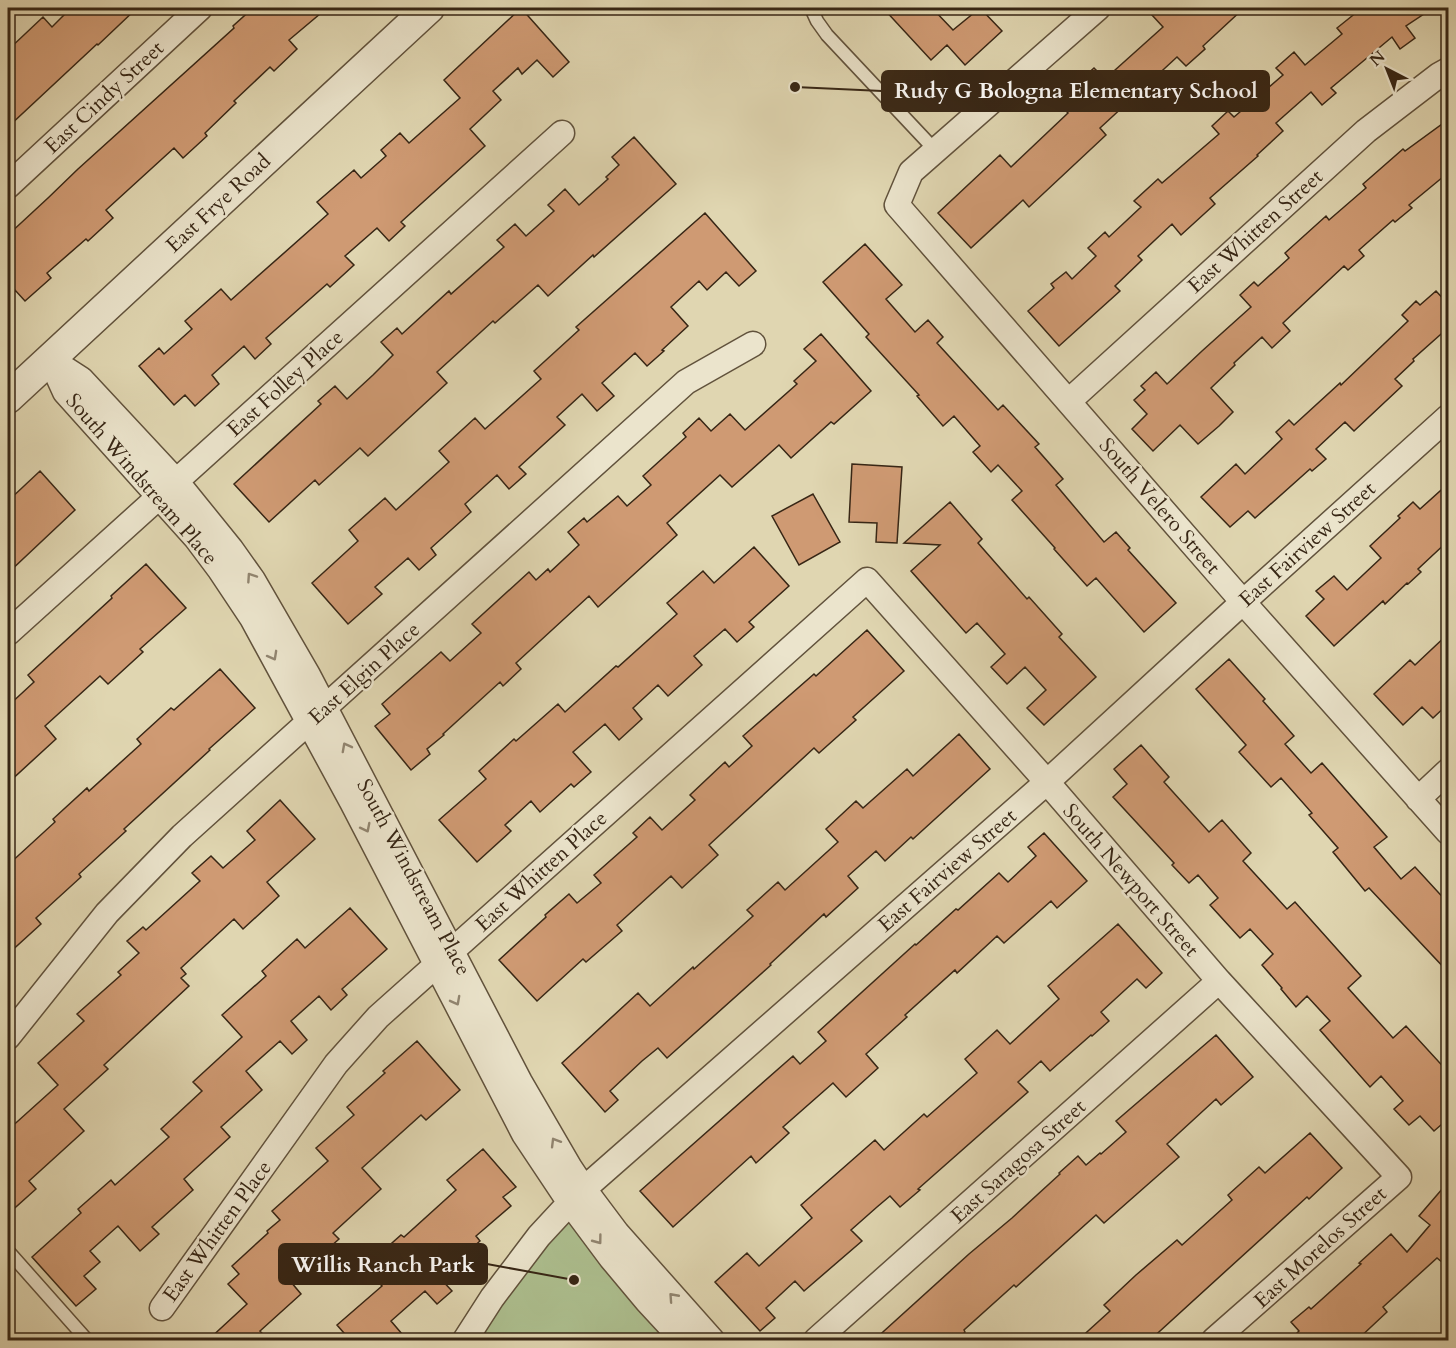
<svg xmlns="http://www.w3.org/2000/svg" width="1456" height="1348" viewBox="0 0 1456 1348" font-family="Cardo,serif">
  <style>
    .green { fill: #adbf8f; stroke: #727252; stroke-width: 1.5 }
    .building { fill: #cf9a73; stroke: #372615; stroke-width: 1.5 }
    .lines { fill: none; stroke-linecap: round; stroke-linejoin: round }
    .service-casing { stroke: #61523c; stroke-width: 15 }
    .minor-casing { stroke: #61523c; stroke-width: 27 }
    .tertiary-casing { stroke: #61523c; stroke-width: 33 }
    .service { stroke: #ebe4cc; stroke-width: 12 }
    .minor { stroke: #ebe4cc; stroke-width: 24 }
    .tertiary { stroke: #ebe4cc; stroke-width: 30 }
    .oneway { stroke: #918570 }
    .labels { text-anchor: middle; stroke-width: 5; stroke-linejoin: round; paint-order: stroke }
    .street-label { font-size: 21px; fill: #372615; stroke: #ebe4cc }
    .leader { fill: none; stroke: #372615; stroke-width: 2 }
    .callout-dot { fill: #372615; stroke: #ebe4cc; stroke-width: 2 }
    .callout { fill: #372615; stroke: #372615; stroke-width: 2 }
    .callout-label { font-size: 22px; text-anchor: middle; font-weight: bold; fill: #fff }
  </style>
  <rect width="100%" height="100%" fill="#e0d6b1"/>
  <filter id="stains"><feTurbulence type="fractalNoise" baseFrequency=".00333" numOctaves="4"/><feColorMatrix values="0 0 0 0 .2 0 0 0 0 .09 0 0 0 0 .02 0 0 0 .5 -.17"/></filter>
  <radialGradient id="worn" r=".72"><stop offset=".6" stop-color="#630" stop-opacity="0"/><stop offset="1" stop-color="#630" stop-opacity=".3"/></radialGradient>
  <path class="green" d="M577,1195L697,1340H465Z"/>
  <path class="building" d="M71,8H137L98,45L97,44L8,127V50L43,17L52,27Z
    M253,8H327L289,40L297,49L274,71L270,67L234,101L236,103L205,133L207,136L183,158L174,148L106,210L113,218L88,241L86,239L47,273L51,278L25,301L15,290L8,297V235L48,198L78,169L234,28L233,26Z
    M521,8L569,62L553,77L537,60L522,74L518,68L493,91L501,100L470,129L485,146L401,222L405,226L389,241L377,228L345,256L354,265L330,287L327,284L266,338L271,344L255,359L244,346L212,375L219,384L195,406L185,395L174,405L139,366L159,348L164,354L192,329L185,321L221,289L231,300L328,214L317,202L354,170L361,178L386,156L381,150L400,133L409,143L460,98L444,80Z
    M883,8H932L953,30L980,8L1002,31L965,65L947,45L931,60Z
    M1160,8H1244L1203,46L1205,49L1186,66L1177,57L1100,128L1106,135L1029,207L1023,200L971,248L938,213L1000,155L1011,167L1068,113L1057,101L1094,68L1105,79L1163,27L1152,15Z
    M1362,8H1433L1406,26L1415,38L1400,49L1392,37L1331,88L1336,93L1322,105L1311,92L1276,123L1283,131L1257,155L1258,156L1210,198L1215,204L1181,235L1172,224L1138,256L1142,260L1115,286L1120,291L1059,346L1028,311L1054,288L1051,284L1066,272L1072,279L1096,256L1088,248L1105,232L1109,237L1141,207L1134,201L1158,179L1162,183L1219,134L1212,126L1228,111L1234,117L1283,75L1276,68L1294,52L1305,65L1342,34L1337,28Z
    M1449,119V172L1409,205L1412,208L1395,222L1393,220L1359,250L1364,256L1348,270L1344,266L1283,323L1290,331L1272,348L1262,337L1234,363L1235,365L1211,388L1233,412L1219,426L1198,444L1180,425L1153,451L1132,429L1147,414L1134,400L1145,390L1141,386L1156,372L1167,384L1202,351L1251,307L1240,295L1254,282L1258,286L1289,258L1285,253L1326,216L1329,220L1366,188L1363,184L1403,149L1405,151Z
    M634,137L676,184L594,257L593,255L548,296L538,285L495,323L493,321L437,372L447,383L368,456L360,448L319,485L315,480L269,522L234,484L321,404L318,401L335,386L347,399L373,375L393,355L381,342L397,328L402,334L449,291L451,294L504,247L497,240L515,224L526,236L554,211L548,205L565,189L579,205L608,179L606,177L619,165L612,157Z
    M705,213L756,271L739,286L726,272L707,290L699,281L671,307L688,326L662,350L664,351L647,366L635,353L602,383L614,396L597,411L582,394L557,417L565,425L519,467L526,474L509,489L497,475L465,504L471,512L431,548L436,555L419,570L408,558L375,587L382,594L348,624L312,583L358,541L349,530L385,498L396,510L449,462L439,451L475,418L485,429L541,379L534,371L579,330L576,327Z
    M865,244L902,285L886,299L915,332L928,320L943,337L937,343L998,410L1003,405L1039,444L1035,447L1063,479L1056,485L1104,542L1116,532L1130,548L1128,550L1176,603L1144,632L1096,578L1087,586L1054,549L1055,548L1012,500L1022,491L998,465L991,472L973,452L980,446L954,416L943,426L917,396L919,395L866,337L869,334L823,282Z
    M1436,291L1449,305V327L1413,359L1414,361L1395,379L1402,386L1354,431L1345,422L1316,449L1326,459L1312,471L1310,469L1255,518L1248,511L1230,527L1201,497L1236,464L1245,474L1282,439L1276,432L1289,420L1294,425L1340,383L1341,385L1408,321L1402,315L1416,301L1420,305Z
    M821,334L871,391L834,424L831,422L791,458L779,445L732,487L720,475L667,523L677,535L598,607L589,596L516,663L521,669L503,686L500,682L443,734L444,735L427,749L430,754L411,770L375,726L390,714L382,704L441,652L450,661L481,633L472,624L529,572L536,580L548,569L550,572L579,545L568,532L584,518L587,522L618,496L627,506L651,485L643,476L686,437L683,433L699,418L711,431L730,414L745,430L797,384L794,381L816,361L804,349Z
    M852,464L902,467L897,543L876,542L877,523L849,522Z
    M40,471L75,510L8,573V501Z
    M1449,483V540L1418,569L1421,572L1408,584L1407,583L1385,604L1383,601L1334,646L1306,616L1324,599L1316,591L1334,576L1347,590L1381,558L1370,546L1400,518L1398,516L1413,502L1420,509Z
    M813,494L840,542L799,565L772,516Z
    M950,502L982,539L978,543L1027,599L1029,597L1062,634L1059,637L1096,677L1044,725L1027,708L1046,690L1025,667L1007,684L991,667L1005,654L977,623L966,633L911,571L940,545L904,543Z
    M754,547L789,586L749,622L754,627L737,642L725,629L694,656L702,665L668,696L658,685L633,708L642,719L619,740L605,724L573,752L591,772L574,787L571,784L540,812L531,801L505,825L511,831L477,862L439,820L486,779L479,771L514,739L516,741L558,704L565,712L616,666L618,667L677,614L667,603L703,571L714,583Z
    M146,564L186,608L140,649L143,652L108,684L100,676L45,726L56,739L8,783V706L34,682L28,675L112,598L111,596Z
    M867,630L904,671L853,717L856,720L819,753L814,748L709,845L718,855L682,888L671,876L617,925L622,931L586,962L583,959L537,1001L499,960L546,917L545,915L569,894L577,903L601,883L594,875L637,837L633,833L650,817L662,830L695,800L690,795L725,762L729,767L752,746L743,736L814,674L816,676Z
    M1449,633V703L1433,718L1422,707L1403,725L1374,694L1410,660L1415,665Z
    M1229,659L1265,699L1263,701L1294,736L1285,744L1311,773L1322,763L1387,837L1374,847L1401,879L1415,867L1449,904V973L1369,888L1365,891L1333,852L1338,848L1309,815L1312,813L1281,778L1271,787L1239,752L1246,745L1196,689Z
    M220,669L255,708L209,749L210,750L124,829L126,831L79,874L81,877L36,918L41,924L8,954V865L55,822L53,819L87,788L89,791L141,744L137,739L171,708L174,710Z
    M959,734L990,769L913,839L911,837L885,861L876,851L848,876L858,888L826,917L824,914L770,964L771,965L667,1058L658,1048L642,1061L610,1091L618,1100L605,1112L562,1063L638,993L650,1006L693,967L694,969L753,916L747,910L778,882L785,890L838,842L826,829L856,801L863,808L907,769L913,776Z
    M1141,745L1169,777L1164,782L1209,832L1222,820L1251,853L1243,861L1287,909L1295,902L1361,976L1348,988L1393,1038L1406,1026L1449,1073V1118L1434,1131L1420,1116L1409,1125L1394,1109L1403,1101L1381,1076L1370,1087L1320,1030L1330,1021L1307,996L1296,1007L1281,989L1282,988L1262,965L1273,954L1250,929L1240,938L1210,905L1218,898L1198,875L1189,883L1172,865L1174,863L1113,797L1127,784L1114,769Z
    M280,800L315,839L267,882L279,896L243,929L234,919L181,968L186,974L181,978L189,986L104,1065L108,1069L64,1109L84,1131L29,1181L36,1189L8,1214V1130L58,1085L38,1063L84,1021L77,1014L121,975L118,972L139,953L127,941L143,927L146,930L200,881L192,873L211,856L223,868L255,840L247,831Z
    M1044,833L1087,881L1057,908L1051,901L1004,943L997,936L957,973L955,970L905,1015L907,1017L866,1054L878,1068L846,1097L833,1083L783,1127L789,1133L756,1163L751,1156L673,1227L640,1191L793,1056L800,1064L826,1041L818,1032L915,944L916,945L956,909L958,910L999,873L1008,882L1036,856L1028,847Z
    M350,908L387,949L342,989L347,995L331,1010L319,996L291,1021L307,1040L292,1054L280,1041L246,1071L262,1090L221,1127L230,1137L184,1179L193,1190L152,1227L159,1234L140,1251L118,1226L90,1251L100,1262L84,1276L96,1289L76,1306L32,1257L81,1213L78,1209L111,1180L115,1185L169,1137L161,1129L202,1091L193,1082L242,1037L222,1015L266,976L262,971L297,939L305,948Z
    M1118,924L1162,973L1146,988L1137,979L1101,1012L1109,1021L1092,1036L1091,1035L1050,1071L1041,1061L1018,1082L1028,1092L918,1189L920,1190L900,1207L890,1196L877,1207L851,1230L862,1241L804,1291L795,1281L766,1308L775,1318L760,1331L715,1282L747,1253L759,1266L812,1218L801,1205L875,1140L884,1150L924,1114L927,1117L977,1073L965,1059L997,1030L1010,1044L1059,999L1048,986Z
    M1216,1035L1253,1077L1221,1105L1216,1099L1167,1144L1179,1157L1146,1186L1104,1223L1096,1215L1016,1287L1014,1285L964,1330L965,1332L956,1341H873L969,1254L1012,1218L1060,1174L1059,1173L1078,1156L1086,1165L1100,1153L1101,1154L1126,1132L1116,1121Z
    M417,1041L460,1090L426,1120L421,1115L362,1168L381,1189L333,1233L339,1239L291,1282L301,1294L260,1331L269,1341H207L247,1304L228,1284L239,1274L232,1266L268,1233L267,1231L280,1220L272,1211L328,1161L316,1148L354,1115L347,1107L385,1073L383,1071Z
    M1310,1133L1342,1168L1309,1199L1307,1197L1149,1341H1077L1110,1311L1104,1305L1136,1275L1177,1240L1182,1245L1232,1200L1228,1195L1259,1167L1265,1173Z
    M483,1149L516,1187L503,1197L511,1206L476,1236L480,1241L439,1277L452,1291L437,1304L425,1291L391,1321L408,1341H351L337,1325L382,1286L365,1267L401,1235L404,1237L456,1190L447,1180Z
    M1449,1181V1268L1437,1258L1383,1307L1387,1312L1356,1341H1289L1299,1331L1291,1322L1309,1307L1311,1309L1361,1264L1359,1263L1391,1234L1407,1252L1430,1225L1419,1216Z"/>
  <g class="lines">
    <defs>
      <path id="service" d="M811,8L817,21L827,35L935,150
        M8,1251L87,1340"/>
      <path id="minor" d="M1098,8L911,172L897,205L1243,602L1448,832
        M8,186L200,8
        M50,359L81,379L176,481L231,549L253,580L308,675L520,1082L570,1168L584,1189L617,1233L712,1340
        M50,359L65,392L196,538L220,570L252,618L352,802L524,1134L570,1203L611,1258L647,1301L683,1340
        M1069,401L1366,131L1439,75L1448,70
        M8,633L562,133
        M1418,799L1448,771
        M8,1037L107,913L182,836L686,382L753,344
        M162,1308L336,1064L378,1017L867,580L1047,782L1219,981L1399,1177L1214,1340
        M465,1340L492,1298L539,1236L577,1195L1047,782L1243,602L1448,417
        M816,1340L1219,981"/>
      <path id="tertiary" d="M8,398L429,8"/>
    </defs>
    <use href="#service" class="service-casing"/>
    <use href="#minor" class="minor-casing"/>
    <use href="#tertiary" class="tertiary-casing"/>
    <use href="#service" class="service"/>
    <use href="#minor" class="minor"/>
    <use href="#tertiary" class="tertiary"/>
  </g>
  <defs><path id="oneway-chevron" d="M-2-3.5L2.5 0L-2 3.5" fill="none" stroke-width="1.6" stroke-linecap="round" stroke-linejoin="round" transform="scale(1.5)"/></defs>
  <g class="oneway">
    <use href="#oneway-chevron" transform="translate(251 577) rotate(-124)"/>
    <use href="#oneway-chevron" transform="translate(273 656) rotate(61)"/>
    <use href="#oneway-chevron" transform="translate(346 747) rotate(-118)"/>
    <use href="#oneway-chevron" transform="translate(366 828) rotate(63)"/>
    <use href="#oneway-chevron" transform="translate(456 1001) rotate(62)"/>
    <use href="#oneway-chevron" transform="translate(555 1142) rotate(-121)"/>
    <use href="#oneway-chevron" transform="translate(598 1240) rotate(53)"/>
    <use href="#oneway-chevron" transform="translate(673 1297) rotate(-132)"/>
  </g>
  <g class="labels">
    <g class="street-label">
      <text transform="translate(104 97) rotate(-43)" y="7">East Cindy Street</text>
      <text transform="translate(218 203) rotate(-43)" y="7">East Frye Road</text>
      <text transform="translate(1255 231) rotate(-42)" y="7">East Whitten Street</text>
      <text transform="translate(285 383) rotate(-42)" y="7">East Folley Place</text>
      <text transform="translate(142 479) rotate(49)" y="7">South Windstream Place</text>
      <text transform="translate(1160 506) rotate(49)" y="7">South Velero Street</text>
      <text transform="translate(1307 544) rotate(-42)" y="7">East Fairview Street</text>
      <text transform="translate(364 673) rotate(-42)" y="7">East Elgin Place</text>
      <text transform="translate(947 870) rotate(-41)" y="7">East Fairview Street</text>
      <text transform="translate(541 871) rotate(-42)" y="7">East Whitten Place</text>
      <text transform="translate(414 877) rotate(62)" y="7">South Windstream Place</text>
      <text transform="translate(1131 880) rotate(49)" y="7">South Newport Street</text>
      <text transform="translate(1018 1161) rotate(-42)" y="7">East Saragosa Street</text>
      <text transform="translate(217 1231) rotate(-54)" y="7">East Whitten Place</text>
      <text transform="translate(1320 1247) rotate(-42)" y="7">East Morelos Street</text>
    </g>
  </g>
  <path class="leader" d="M795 87L882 91M574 1280L487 1264"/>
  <g class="callout-dot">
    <circle cx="795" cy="87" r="6"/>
    <circle cx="574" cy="1280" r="6"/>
  </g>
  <g class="callout">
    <rect x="882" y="71" width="387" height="40" rx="6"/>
    <rect x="279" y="1244" width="208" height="40" rx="6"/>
  </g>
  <g class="callout-label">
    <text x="1076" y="98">Rudy G Bologna Elementary School</text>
    <text x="383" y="1272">Willis Ranch Park</text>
  </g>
  <rect width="1456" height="1348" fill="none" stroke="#e0d6b1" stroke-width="30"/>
  <rect x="9" y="9" width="1438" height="1330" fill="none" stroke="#372615" stroke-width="3"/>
  <rect x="15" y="15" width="1426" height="1318" fill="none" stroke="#372615" stroke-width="1.5"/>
  <g transform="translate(1387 69) rotate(318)" stroke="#ebe4cc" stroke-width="4.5" paint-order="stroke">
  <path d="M0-4.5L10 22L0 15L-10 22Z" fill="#372615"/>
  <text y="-9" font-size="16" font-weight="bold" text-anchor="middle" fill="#372615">N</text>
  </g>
  <rect width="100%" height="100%" filter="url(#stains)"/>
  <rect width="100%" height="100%" fill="url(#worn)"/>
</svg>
